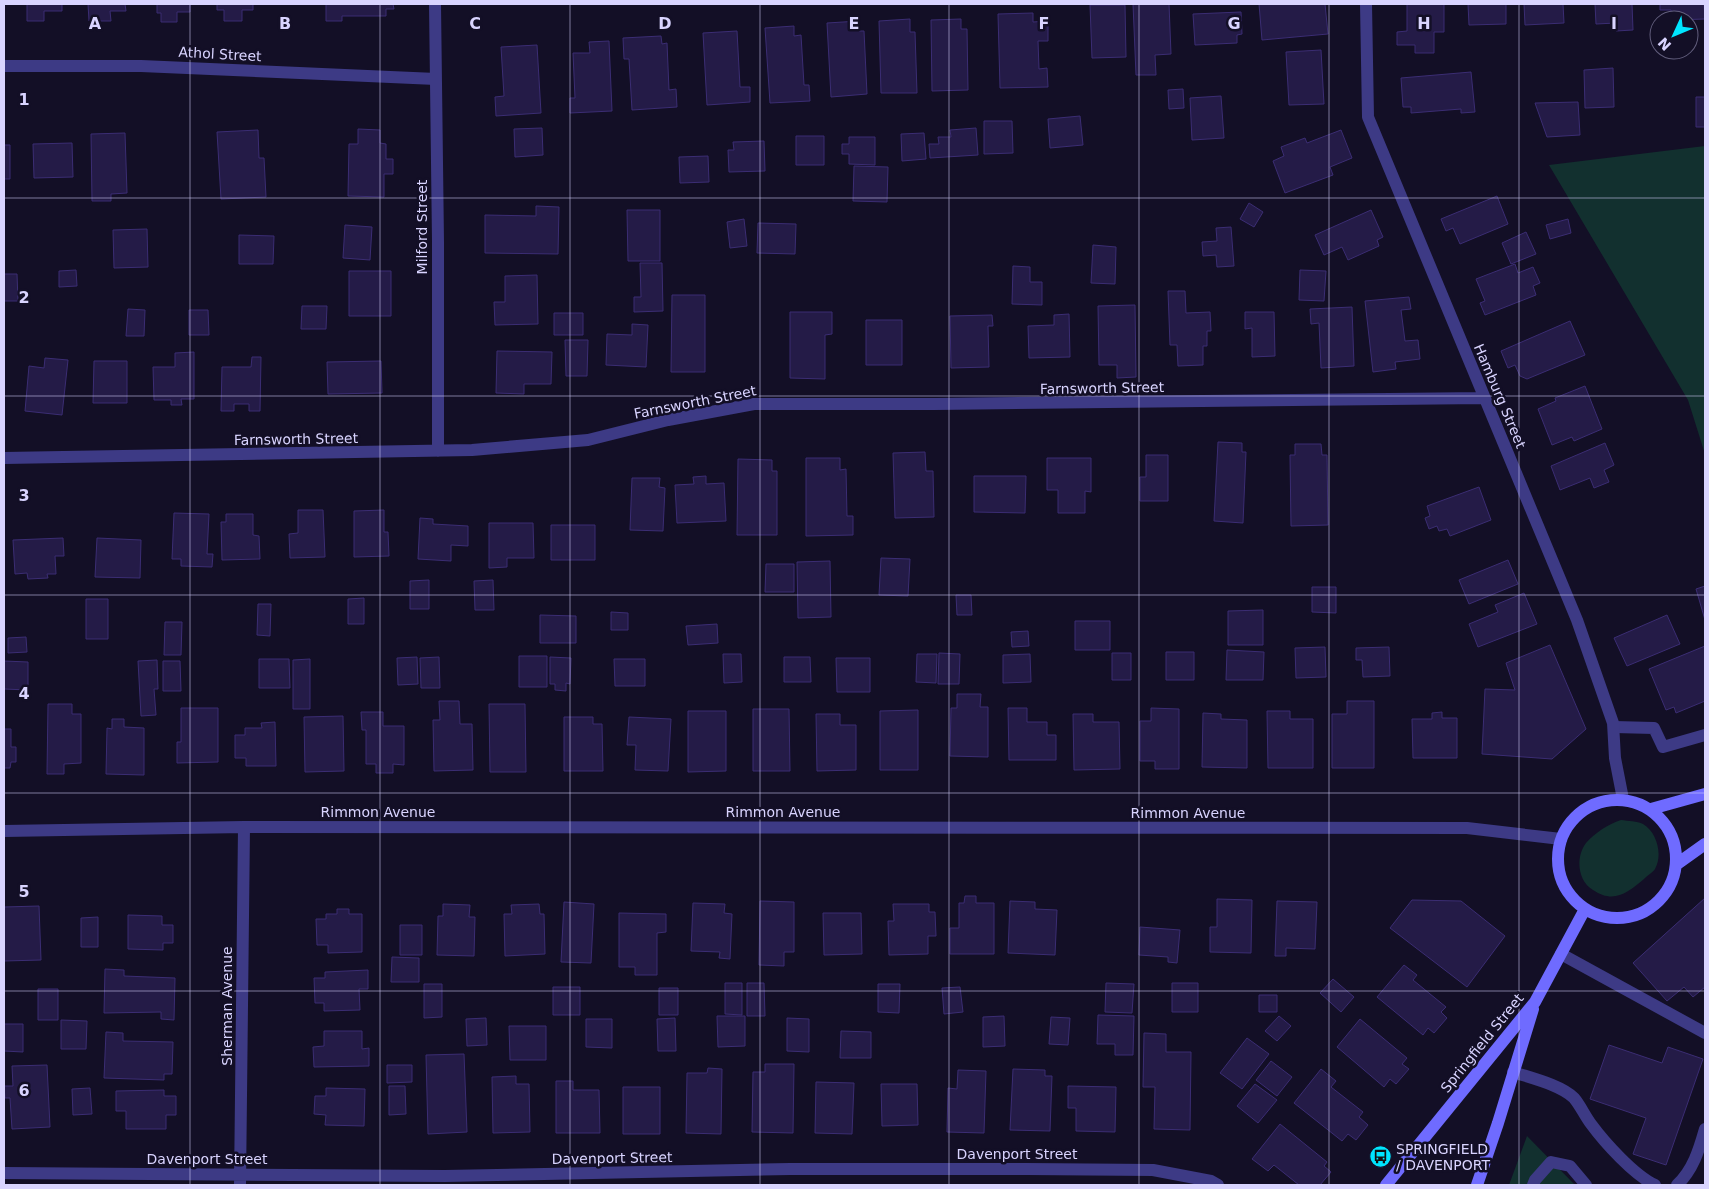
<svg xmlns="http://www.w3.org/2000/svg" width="1709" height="1189" viewBox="0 0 1709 1189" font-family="'DejaVu Sans',sans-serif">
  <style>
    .green { fill: #12302f }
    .building { fill: #241b47; stroke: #3b2d73 }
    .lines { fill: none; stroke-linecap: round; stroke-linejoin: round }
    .service { stroke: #3d3a85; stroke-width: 12 }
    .minor { stroke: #3d3a85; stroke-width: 12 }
    .secondary { stroke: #6f6bff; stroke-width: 12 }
    .grid { fill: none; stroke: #d9d4ff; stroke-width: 1; stroke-opacity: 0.55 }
    .labels { text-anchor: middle; stroke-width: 5; stroke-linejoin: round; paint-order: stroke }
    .street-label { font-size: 14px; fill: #d9d4ff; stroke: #130f26 }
    .poi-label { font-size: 14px; fill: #d9d4ff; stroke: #130f26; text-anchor: start }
    .grid-label { font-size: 16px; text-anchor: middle; font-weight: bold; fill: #d9d4ff; stroke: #130f26; stroke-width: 5; stroke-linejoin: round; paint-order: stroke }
  </style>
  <rect width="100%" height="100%" fill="#130f26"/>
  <path class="green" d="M1705,146V454L1688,400L1549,165Z
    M1621,820C1628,821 1637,821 1643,824C1657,832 1663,855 1655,869C1653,872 1647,876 1644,879C1627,893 1614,904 1593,890C1578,881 1575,858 1586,843C1595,833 1608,824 1621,820Z
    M1527,1136L1575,1185H1509Z"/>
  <path class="building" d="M27,4H62V11H44V21H27Z
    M88,4H125L126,11H110L111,21H89Z
    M157,4H190V12H177V22H161V13H157Z
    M217,4H253V10H242V21H224V10H217Z
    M326,4H393L394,9H386V16H342V21H326Z
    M1133,4H1169L1171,54L1155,55L1156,75H1136Z
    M1259,4H1325L1328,34L1262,40Z
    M1407,4H1444V32H1434V53H1415V45H1397V32L1407,31Z
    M1468,4H1506V24L1469,25Z
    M1524,4H1563L1564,23L1525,25Z
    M1595,4H1632L1633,30L1616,31V23L1596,24Z
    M1660,4H1704L1705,19L1672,20L1671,10H1660Z
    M1090,5H1125L1126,57L1092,58Z
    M1241,12L1242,34L1237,35V43L1195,45L1193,14Z
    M1033,13V22L1048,21V41H1038L1039,69L1047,68L1048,87L1000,88L998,14Z
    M910,19V32H915L917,93H881L879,21Z
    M961,19V29H967L968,90L932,91L931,20Z
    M859,21V31H864L867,94L831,97L827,23Z
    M794,26V36L801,35L804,85H809L810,101L770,103L765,28Z
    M737,31L740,87H750V102L707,105L703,33Z
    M661,36L662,44L667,43L669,90L676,89L677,107L632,110L629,59H624L623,38Z
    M609,41L612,111L570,113V98H575L573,53H590L589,42Z
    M537,45L541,113L496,116L495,97L504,96L501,47Z
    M1321,50L1324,104L1289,105L1286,52Z
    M1613,68L1614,107L1585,108L1584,70Z
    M1471,72L1475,112L1461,113V109L1411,113V107H1403L1401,78Z
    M1183,89L1184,108L1169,109L1168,90Z
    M1221,96L1224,138L1192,140L1190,98Z
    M1696,97H1705V127H1696Z
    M1578,102L1580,135L1547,137L1535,103Z
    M1080,116L1083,145L1050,148L1048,119Z
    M984,121H1012L1013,153L984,154Z
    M542,128L543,155L515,157L514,129Z
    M976,128L978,155L930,158L929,144H939L938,137H951L950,130Z
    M358,129L380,130V143L386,144V159H393V174H384V197L348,196L349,144H358Z
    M258,130L259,158H264L266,197L221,199L217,132Z
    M1341,130L1352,158L1330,167L1333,175L1285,193L1273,161L1284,156L1281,147L1305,138L1307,143Z
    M125,133L127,193L111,194V201H92L91,134Z
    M924,133L926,159L902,161L901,134Z
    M796,136H824V165H796Z
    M849,137H875V165L849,164V154H842V144H849Z
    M764,141L765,171L729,172L728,150H734L733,142Z
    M72,143L73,177L34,178L33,144Z
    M4,145H10V179H4Z
    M708,156L709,182L680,183L679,157Z
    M854,166L888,167L887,202L853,201Z
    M1497,196L1508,224L1460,244L1453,228L1446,231L1441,219Z
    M1249,203L1263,212L1254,227L1240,219Z
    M536,206L559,207L558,254L485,253V215L536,216Z
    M627,210H660V261H628Z
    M1371,210L1383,237L1377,240L1379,246L1348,260L1342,247L1324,255L1315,235Z
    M744,219L747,246L730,248L727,222Z
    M1568,219L1571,233L1550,239L1546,225Z
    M758,223L796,224L795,254L757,253Z
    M345,225L372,227L370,260L343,258Z
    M1231,227L1234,266L1217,267L1216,255L1203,256L1202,242L1217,241L1216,228Z
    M147,229L148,267L114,268L113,230Z
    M1526,232L1536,254L1511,264L1502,243Z
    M239,235L274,236L273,264H239Z
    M1093,245L1116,247L1115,284L1091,283Z
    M640,263H662L663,311L634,312V297H641Z
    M1515,264L1518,273L1533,267L1540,283L1533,286L1536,295L1485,315L1480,303L1485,301L1476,279Z
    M1013,266L1030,267V282H1042V305L1012,304Z
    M76,270L77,286L59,287V271Z
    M1300,270L1326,271L1324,301L1299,300Z
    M349,271H391V316H349Z
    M4,274H17L18,301H4Z
    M537,275L538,324L495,325L494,302H505V276Z
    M1168,291H1185L1186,313L1210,312L1211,331H1207V346H1203V365L1178,366L1177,345H1170Z
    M672,295H705V372H671Z
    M1409,297L1411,309L1401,310L1405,341L1418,340L1420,359L1395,362L1396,369L1373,372L1365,301Z
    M1135,305L1136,377L1117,378V365H1099L1098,306Z
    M302,306H327L326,329H301Z
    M1352,307L1354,366L1321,368L1319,323L1311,324L1310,309Z
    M128,309L145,310L144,336H126Z
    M189,310H208L209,335H189Z
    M790,312H832V334L825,335V379L790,378Z
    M1245,312H1274L1275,356L1252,357V328L1245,329Z
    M554,313H583V335H554Z
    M1069,314L1070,357L1029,358L1028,326L1054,325V315Z
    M992,315L993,326H988L989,367L951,368L950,316Z
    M866,320H902V365H866Z
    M1570,321L1585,355L1527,379L1520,376L1515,365L1508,368L1501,351Z
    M632,324L648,325L646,367L606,365L607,334L632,335Z
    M565,340H588L587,376H566Z
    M497,351L552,352L551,384H524V394L496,393Z
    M194,352V399H181L182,405H171V400H154L153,367H175V353Z
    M252,357H261L260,411H249V404H234V411H221L222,367H251Z
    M45,358L68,360L62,415L25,411L29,366L44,368Z
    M94,361H127V403H93Z
    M381,361L382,393L328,394L327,362Z
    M1585,386L1602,429L1574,441L1572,437L1552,445L1538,409L1556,401L1555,398Z
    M1218,442L1242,443V452H1246L1243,523L1214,521Z
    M1605,443L1614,465L1604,470L1609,482L1594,488L1590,478L1560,490L1551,466Z
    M1295,444H1321L1322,455H1327L1328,525L1291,526L1290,455H1295Z
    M925,452L926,471H933L934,517L895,518L893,453Z
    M1146,455H1168V501H1140V477H1146Z
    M806,458H840V470L846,469L847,516H853V535L806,536Z
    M1047,458H1091V492L1085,491V513H1058V490H1047Z
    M738,459L772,460V471H777V535H737Z
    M706,476V484L724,483L726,521L677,523L675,485L694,484L693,477Z
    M974,476H1026L1025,513L974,512Z
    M632,478H660L659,487L665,488L663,531L630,530Z
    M1479,487L1491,520L1450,536L1447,529L1439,531L1437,526L1429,529L1425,518L1430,516L1427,506Z
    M298,510H323L325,557L290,558L289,534L298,533Z
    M384,510V532H388L389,556L354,557V511Z
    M174,513L209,514L207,554H213L212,567L181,566V559H172Z
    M226,514H253V535L259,536L260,559L222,560L221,522H226Z
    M420,518L433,519V524L468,526V546L451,545V561L418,559Z
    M489,523H533L534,558H507V567L489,568Z
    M551,525H595V560H551Z
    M63,538L64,556H55L56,574H47L48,578L28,579L27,573L15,574L13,540Z
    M97,538L141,540L140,578L95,577Z
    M881,558L910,559L908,596L879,595Z
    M1508,560L1518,584L1469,604L1459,580Z
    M830,561L831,617L798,618L797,562Z
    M766,564H794V592H765Z
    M429,580V609H410V581Z
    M493,580L494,610H475L474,581Z
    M1705,586V620L1696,589Z
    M1312,587H1336V613L1312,612Z
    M1524,593L1537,624L1478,647L1469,624L1498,612L1495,605Z
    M956,595H971L972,615H957Z
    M364,598V624H348V599Z
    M86,599H108V639H86Z
    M258,604H271L270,636L257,635Z
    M1263,610V645H1228V611Z
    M611,612L628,613V630H611Z
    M540,615L576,616V643H540Z
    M1667,615L1680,644L1627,666L1614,638Z
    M1075,621H1110V650H1075Z
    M165,622H182L181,655H164Z
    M717,624L718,643L688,645L686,626Z
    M1028,631L1029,646L1012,647L1011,632Z
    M26,637L27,652L8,653V638Z
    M1550,645L1586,729L1552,759L1482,754L1485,689L1515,690L1506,663Z
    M1705,646V701L1676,713L1674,707L1666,710L1649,669Z
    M1325,647L1326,677L1296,678L1295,648Z
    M1389,647L1390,676L1363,677L1362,660H1356V648Z
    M1227,650L1264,652L1263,680H1226Z
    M1166,652H1194V680H1166Z
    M939,653L960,654L959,684H938Z
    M1112,653H1131V680H1112Z
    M723,654H741L742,682L724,683Z
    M917,654H937L936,683L916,682Z
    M1030,654L1031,682L1003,683V655Z
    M519,656H547V687H519Z
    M417,657L418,684L398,685L397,658Z
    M439,657L440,688H421L420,658Z
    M550,657L571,658L570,684L566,683V691L555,690V684H550Z
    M784,657H810L811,682H784Z
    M836,658H870V692H837Z
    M259,659H289L290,688H259Z
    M310,659V709H293V660Z
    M614,659H645V686H615Z
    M157,660L158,689H154L156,715L141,716L138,661Z
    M4,661L28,662V690L4,689Z
    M163,661H180L181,691H163Z
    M957,694H981L980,707H988V757L950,756L951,708H957Z
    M439,701H459L460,724H472L473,770L434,771L433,720H440Z
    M1347,701H1374V768H1332V714H1347Z
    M48,704H72V714H81V763L64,764V774H47Z
    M489,704H525L526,772H490Z
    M181,708H218V762L177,763V742H181Z
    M1008,708H1027V722H1047V735H1056V760H1009Z
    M1151,708L1179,709V769H1155V761H1140V721H1151Z
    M753,709H789L790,771H753Z
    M918,710V770H880V711Z
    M688,711H726V771L688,772Z
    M1267,711H1290V719H1313V768H1268Z
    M361,712H383V726H404V765L393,764V773H376V764H366V730H362Z
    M1442,712V718H1457V758H1413L1412,719H1432V713Z
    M1203,713L1221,714V719L1247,720V768L1202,767Z
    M816,714H840V725H856V770L817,771Z
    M1073,714H1093V722H1119L1120,769L1074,770Z
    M343,716L344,771L305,772L304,717Z
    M564,717H593V724H602L603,771H564Z
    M629,717L671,719L668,771L635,770L636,745H627Z
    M112,719H124V727L144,728V775L106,774L107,728L112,729Z
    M275,722L276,766H246V758H235V735H245V728H262L261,723Z
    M4,729H11V747H16V762H11L10,768H4Z
    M965,896H976V903H994V954H950V928H959V903H964Z
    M1705,898V987L1693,997L1684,987L1667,1001L1633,963Z
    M1217,899L1252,900L1251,953L1210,952V927H1217Z
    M1412,900L1461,901L1505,936L1467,987L1390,928Z
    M760,901L794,902V952H784V966L759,965Z
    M1010,901L1035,902V909L1057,910L1055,955L1008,953Z
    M1277,901L1317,902L1315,949L1286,948V956H1275Z
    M564,902L594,904L591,963L561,962Z
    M693,903L725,904L724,913L732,914L730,959L719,958L720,952L691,951Z
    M443,904L470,905L469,917H475L474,956L437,955L438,916H443Z
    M539,904L540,914H544L545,954L505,956L504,914H512L511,905Z
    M893,904H929V912H935L936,936H928V954L889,955L888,921H894Z
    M39,906L41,960L4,961V907Z
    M337,909H349V914H362V952L328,953V945H317L316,919H326V914H337Z
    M619,913L666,914V932L657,933V975H635V967H619Z
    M823,913H861L862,954L824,955Z
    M128,915L162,916V925H173V943H163V950L128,949Z
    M98,917V947H81V918Z
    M400,925H422V955H400Z
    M1140,927L1180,930L1177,963L1168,962V957L1139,955Z
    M392,957L419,958V982H391Z
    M1404,965L1417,975L1413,980L1446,1007L1441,1012L1447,1018L1434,1033L1428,1028L1423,1035L1377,997Z
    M105,969L124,970V976L175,978L174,1020L161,1019V1012L104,1013Z
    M368,970V989H359L360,1010L324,1011V1003H315L314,978H325V972Z
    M1333,979L1354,997L1341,1012L1320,993Z
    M725,983H742V1015L725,1014Z
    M747,983H764L765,1016H747Z
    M1106,983L1134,984L1132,1013L1105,1012Z
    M1172,983H1198V1012H1172Z
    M424,984H442V1017L424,1018Z
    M878,984H900L899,1013L878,1012Z
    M553,987H580V1015H553Z
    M960,987L963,1012L944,1014L942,988Z
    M659,988H678V1015H659Z
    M38,989H58V1020H38Z
    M1259,995H1277V1012H1259Z
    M1098,1015L1134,1016L1133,1055H1115V1044H1097Z
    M717,1016H745V1046L718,1047Z
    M1004,1016L1005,1046L983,1047V1017Z
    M1279,1016L1291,1026L1277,1041L1265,1031Z
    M1051,1017L1070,1018L1068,1045L1049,1044Z
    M486,1018L487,1045L467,1046L466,1019Z
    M675,1018L676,1051H658L657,1019Z
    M787,1018L809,1019V1052L787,1051Z
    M586,1019H612V1048L586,1047Z
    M1360,1019L1407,1058L1402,1064L1409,1069L1396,1084L1390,1079L1384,1087L1337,1047Z
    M61,1020L87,1021L86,1049H61Z
    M4,1024H23V1052L4,1051Z
    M509,1026H546V1060H510Z
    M324,1031H362V1049L369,1048V1066L314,1067L313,1047L324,1046Z
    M841,1031L871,1032V1058H840Z
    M106,1032L123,1033V1041L173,1042L172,1074H164V1080L104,1078Z
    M1144,1033L1166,1034V1052H1191L1190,1130L1154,1129L1155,1087H1143Z
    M1247,1038L1269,1054L1242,1089L1220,1073Z
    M1609,1045L1662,1063L1668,1047L1703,1059L1666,1165L1633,1154L1646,1118L1590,1099Z
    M464,1054L467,1132L428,1134L426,1055Z
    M1271,1061L1292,1077L1277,1096L1256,1080Z
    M765,1064H794L793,1133L752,1132L753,1072H765Z
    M47,1065L50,1127L12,1129L10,1098H5L4,1086H13L12,1066Z
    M387,1065H412V1082L387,1083Z
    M708,1068L722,1069L721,1134L686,1133L687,1073H707Z
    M1013,1069L1045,1070V1076H1052L1050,1131L1010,1130Z
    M1321,1069L1336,1081L1331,1087L1363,1112L1359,1117L1368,1125L1356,1140L1348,1134L1342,1141L1294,1103Z
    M958,1070L986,1071L984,1133L947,1132L948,1088L957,1089Z
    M516,1076V1084H529L530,1132L493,1133L492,1077Z
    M556,1081H573V1090H599L600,1133H556Z
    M816,1082L854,1083L852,1134L815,1133Z
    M881,1084H917L918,1125L882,1126Z
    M1255,1084L1277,1100L1258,1123L1237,1106Z
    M389,1086H405L406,1114L389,1115Z
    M1068,1086L1116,1087L1115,1132L1076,1131V1108H1068Z
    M623,1087H660V1134H623Z
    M90,1088L92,1114L73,1115L72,1089Z
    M326,1088L365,1089L364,1126L325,1125L326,1115L314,1114L315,1096H326Z
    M164,1090V1096H176V1115H166V1129H126V1111H116V1091Z
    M1280,1124L1327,1162L1324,1166L1331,1172L1320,1185H1299L1274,1165L1268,1171L1252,1159Z"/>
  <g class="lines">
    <path class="service" d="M1614,727L1654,728L1663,747L1705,735
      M1561,954L1705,1033
      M1513,1072C1531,1078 1561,1085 1574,1098C1580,1105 1585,1116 1591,1124C1605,1143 1634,1175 1655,1185
      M1533,1185L1535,1180L1551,1162L1570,1166L1586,1185
      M1677,1185C1693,1170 1699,1150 1705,1129"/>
    <path class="minor" d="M435,4L438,242V451
      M1366,4L1368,117L1577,620L1613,723L1615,758L1623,799
      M4,66H141L436,79
      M4,458L472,450L588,440L668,420L754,404H935L1484,398
      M4,831L244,827L1467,828L1561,839
      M4,1173L445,1176L790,1169H1027L1153,1170L1211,1181L1218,1185
      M240,1185L244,827"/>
    <path class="secondary" d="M1558 859a59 59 0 1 1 118 0a59 59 0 1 1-118 0Z
      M1651,809L1705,794
      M1677,864L1705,844
      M1386,1185L1535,1002L1585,909
      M1477,1185L1498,1123L1533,1009"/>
  </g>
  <path class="grid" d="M190,4V1185M380,4V1185M570,4V1185M760,4V1185M949,4V1185M1139,4V1185M1329,4V1185M1519,4V1185M4,198H1705M4,396H1705M4,595H1705M4,793H1705M4,991H1705"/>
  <defs>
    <symbol id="bus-disc" viewBox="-11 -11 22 22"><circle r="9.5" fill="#00e5ff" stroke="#130f26"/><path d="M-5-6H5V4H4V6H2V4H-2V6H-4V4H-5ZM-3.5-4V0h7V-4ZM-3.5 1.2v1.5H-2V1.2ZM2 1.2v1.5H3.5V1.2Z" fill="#111"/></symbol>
  </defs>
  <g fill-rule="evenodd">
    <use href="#bus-disc" x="1368" y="1144" width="25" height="25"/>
  </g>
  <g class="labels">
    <g class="street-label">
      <text transform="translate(220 54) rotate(3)" y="5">Athol Street</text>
      <text transform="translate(422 227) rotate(-90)" y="5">Milford Street</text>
      <text transform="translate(1102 388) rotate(-1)" y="5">Farnsworth Street</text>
      <text transform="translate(1500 396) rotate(67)" y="5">Hamburg Street</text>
      <text transform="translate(695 402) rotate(-11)" y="5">Farnsworth Street</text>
      <text transform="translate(296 439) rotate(-1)" y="5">Farnsworth Street</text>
      <text x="378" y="817">Rimmon Avenue</text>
      <text x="783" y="817">Rimmon Avenue</text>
      <text x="1188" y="818">Rimmon Avenue</text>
      <text transform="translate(227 1006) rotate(-90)" y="5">Sherman Avenue</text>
      <text transform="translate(1482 1043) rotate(-51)" y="5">Springfield Street</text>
      <text x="1017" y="1159">Davenport Street</text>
      <text transform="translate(612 1158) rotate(-1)" y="5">Davenport Street</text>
      <text x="207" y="1164">Davenport Street</text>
    </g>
    <g class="poi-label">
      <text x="1396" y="1154">SPRINGFIELD<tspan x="1396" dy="16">/ DAVENPORT</tspan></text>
    </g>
  </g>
  <g class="grid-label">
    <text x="95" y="29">A</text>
    <text x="285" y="29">B</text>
    <text x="475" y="29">C</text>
    <text x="665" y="29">D</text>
    <text x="854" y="29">E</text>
    <text x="1044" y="29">F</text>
    <text x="1234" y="29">G</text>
    <text x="1424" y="29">H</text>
    <text x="1614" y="29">I</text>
    <text x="24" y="105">1</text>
    <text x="24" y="303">2</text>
    <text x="24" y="501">3</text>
    <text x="24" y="699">4</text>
    <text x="24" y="897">5</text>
    <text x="24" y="1096">6</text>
  </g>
  <rect width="1709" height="1189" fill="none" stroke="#d9d4ff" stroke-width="10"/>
  <g transform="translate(1674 35) rotate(226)"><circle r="24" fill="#130f26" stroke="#625e7d"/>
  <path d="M0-4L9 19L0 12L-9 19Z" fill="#00e5ff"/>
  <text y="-8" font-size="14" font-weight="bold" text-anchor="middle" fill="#d9d4ff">N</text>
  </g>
</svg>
